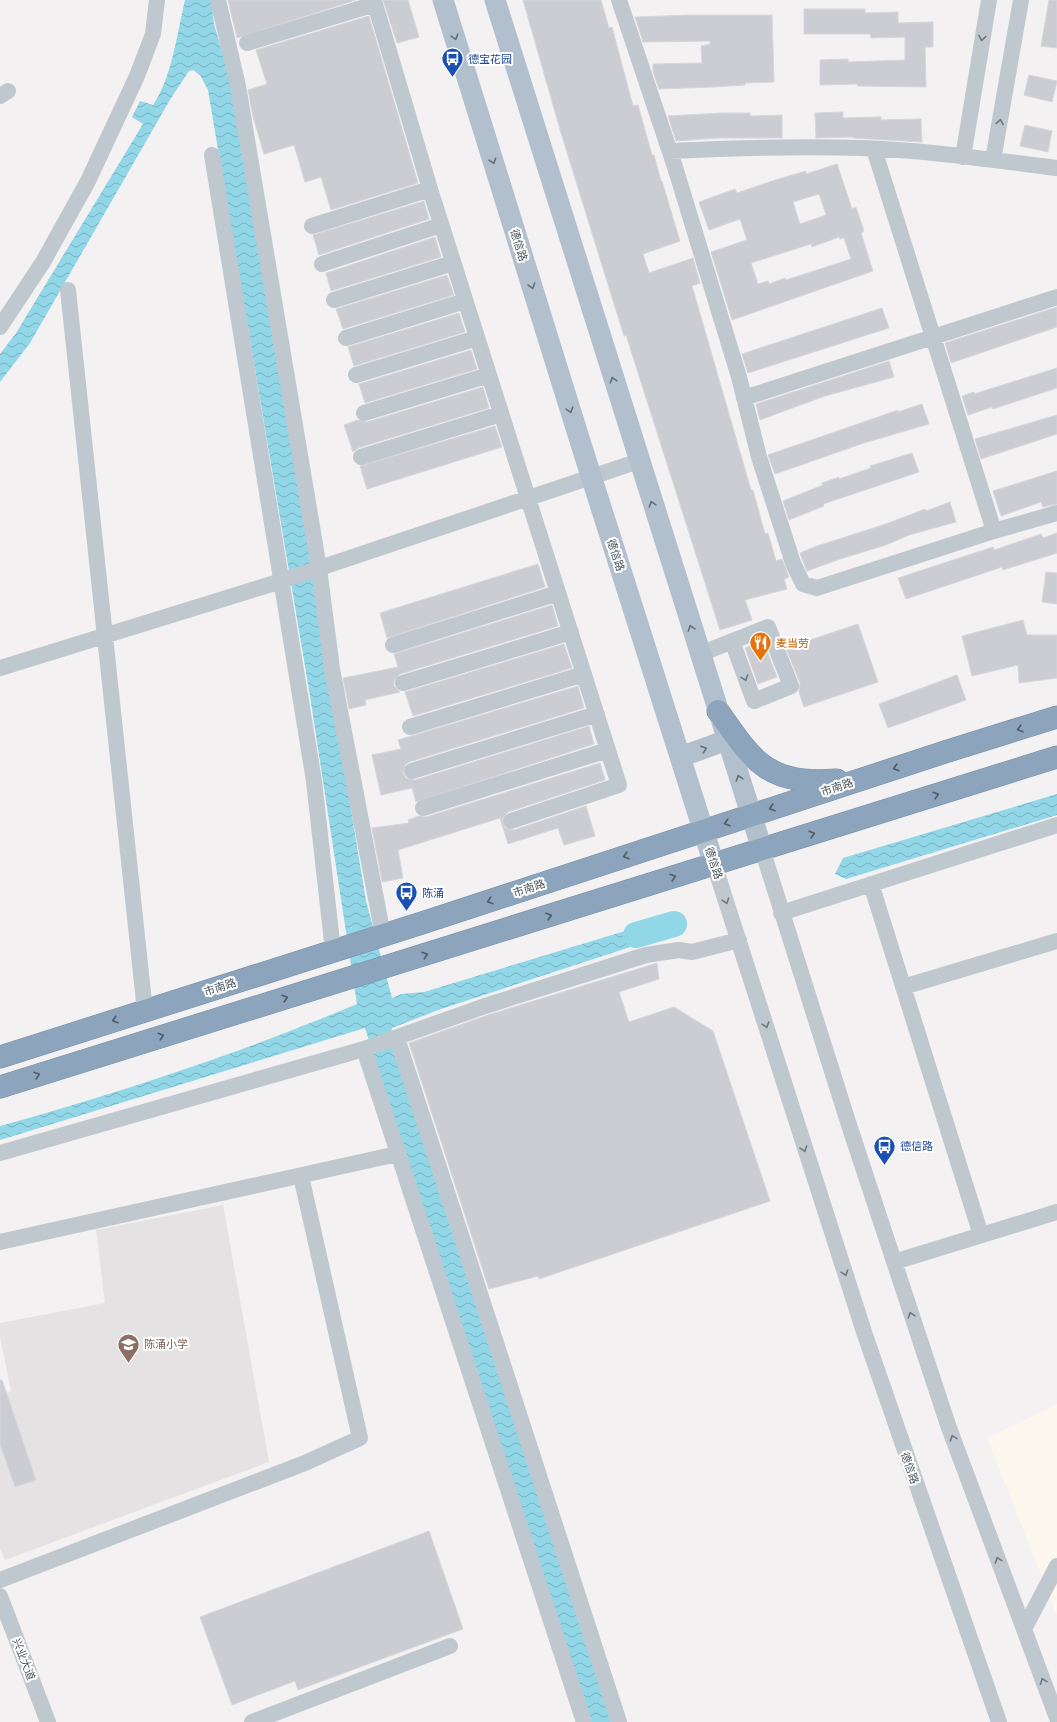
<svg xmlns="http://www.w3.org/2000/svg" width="1057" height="1722" viewBox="0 0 1057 1722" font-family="Arial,'Noto Sans SC',sans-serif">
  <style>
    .commercial { fill: #fbf7ec }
    .education { fill: #e4e2e2 }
    .water { fill: url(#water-waves) }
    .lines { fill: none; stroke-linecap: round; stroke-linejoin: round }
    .river { stroke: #92d7e8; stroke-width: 26 }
    .building { fill: #cbcdd3; stroke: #d5d7dc; fill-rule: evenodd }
    .highway-casing { stroke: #778fa8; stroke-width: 23 }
    .minor { stroke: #bfc8ce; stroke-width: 16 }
    .major { stroke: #b2c0ce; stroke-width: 21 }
    .highway { stroke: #8ca4bc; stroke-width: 22 }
    .oneway { stroke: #636f79 }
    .oneway2 { stroke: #6c777f }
    .oneway3 { stroke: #505c66 }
    .labels { text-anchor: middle; stroke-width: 4; stroke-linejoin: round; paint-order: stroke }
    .transit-label { font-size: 11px; fill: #164399; stroke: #fff; text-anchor: start }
    .street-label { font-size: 11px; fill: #49545d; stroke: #fff }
    .food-label { font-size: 11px; fill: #c56008; stroke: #fff; text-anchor: start }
    .education-label { font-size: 11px; fill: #785e54; stroke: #fff; text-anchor: start }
  </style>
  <defs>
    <pattern id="water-waves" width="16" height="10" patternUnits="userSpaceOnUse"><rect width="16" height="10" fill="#92d7e8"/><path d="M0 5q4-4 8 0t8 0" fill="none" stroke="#79b1bf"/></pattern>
  </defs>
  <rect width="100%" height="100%" fill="#f3f1f1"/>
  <path class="commercial" d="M1057,1404V1615L987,1438Z"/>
  <path class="education" d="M223,1205L269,1462L5,1560L0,1548V1395L11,1391L0,1336V1323L105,1303L96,1230Z"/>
  <path class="water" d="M185,0H211L214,24L232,85L366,901L392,998L401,994L424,992L658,921L670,924L664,936L441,1009L392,1028L390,1038L611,1722H590L365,1028L0,1140V1126C121,1092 241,1053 357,1004L310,696L208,90L200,75L193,70L189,71L171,98L30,343L0,382V354L16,333L143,124L132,117L140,101L153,105C172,78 177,33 185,0Z
    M1057,794V815L846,879L835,874L843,858Z"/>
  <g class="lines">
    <path class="river" d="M636,935L674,924"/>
  </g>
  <path class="building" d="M228,0H356L237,38Z
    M383,0H408L419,37L397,43Z
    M523,0H601L609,28L612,27L633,106L638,105L652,155H654L661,181H662L680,241L643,254L649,273L693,258L700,283L692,286L751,490H753L765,534L768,533L776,561L782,559L789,577L784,579L787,589L745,600L752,620L720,630L626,335L624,336L561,133Z
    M1049,0H1057V48L1041,46Z
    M804,9H865V13L898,12V23L933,22V47H925L926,87L858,86L857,84L820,85V60L848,59V62L905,60V37L871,38L870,34H804Z
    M692,15H772L774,82L745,83V85L714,87L659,89L653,72V64L702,63L701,46L710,44V41L643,42L635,17Z
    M369,16L418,183L331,210L321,177L305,182L294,145L264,154L253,117L248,90L267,84L256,50Z
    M1029,75L1057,81L1052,102L1024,95Z
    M843,112V118L881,117V120L921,119L922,142L853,138V137L816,138L815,113Z
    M722,113H750V116L782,115V138H717L676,141L668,116Z
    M1025,125L1052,131L1048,152L1020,146Z
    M837,164L852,209L856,207L864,231L861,233L873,271L732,320L711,252L747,240L740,219L709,230L699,202L735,189L737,193L775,180L806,171V174ZM819,194L826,215L800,224L793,202ZM839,237L840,239L844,238L851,259L786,280L785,278L769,284L768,281L758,284L751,263L811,244L812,247Z
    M424,201L429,219L319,255L313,235Z
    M435,237L441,257L331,291L326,273Z
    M447,275L454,295L343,329L336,309Z
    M1057,307V327L951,363L945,343Z
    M882,308L889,328L748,373L742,354Z
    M459,313L465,332L354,366L348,347Z
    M471,350L477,369L365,403L359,384Z
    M889,361L894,377L825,396L760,420L756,404Z
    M1057,368V388L993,409L992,407L968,415L962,396L974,392V394Z
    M483,387L489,408L358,448L353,452L344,425L358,420L367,422Z
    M922,404L929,424L864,443L775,474L768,455L881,416L898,410V412Z
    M1057,415V434L981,459L975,439Z
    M495,426L502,447L367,489L360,466Z
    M912,453L919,472L823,504L824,506L789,520L783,501L823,485L822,483L839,477V479L871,468L870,466Z
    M1057,471V504L1043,507L1041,502L1001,516L993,491Z
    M950,502L956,522L909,535L886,545L840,559L807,571L802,559L800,553L817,546L886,524L925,509L926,511Z
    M1057,533V553L1003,570L1002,567L906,599L898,578L993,547L994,550L1041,534L1043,538Z
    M538,564L545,587L387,638L380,613Z
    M1046,572L1057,573V604L1042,602Z
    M552,605L558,626L400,674L394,681V686L400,692L365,700L366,705L349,709L343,678L398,667L394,654Z
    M1023,620L1027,635H1057V678L1019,683L1018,665L972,676L962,636Z
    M858,624L878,682L804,707L799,692L800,683L786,648Z
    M763,641L777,677L758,684L745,648Z
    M564,644L572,668L413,716L405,692Z
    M957,675L966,700L888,728L879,704Z
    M578,686L584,708L409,762L405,765L403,773L406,778L415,780L589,726L594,744L416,802L412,788L381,795L372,755L401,749L398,740Z
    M600,763L605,780L508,812L502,819L505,828L514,830L586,806L595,836L564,845L558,828L508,844L500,818L398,850L403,878L382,882L372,828L409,823L408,820L419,816L426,817Z
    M657,963L659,979L619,992L629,1022L674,1007L713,1031L770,1201L539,1279L538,1276L489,1289L409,1043L488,1015Z
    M0,1380H2L36,1480L15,1487L0,1444Z
    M429,1531L463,1629L298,1690L295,1681L232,1705L200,1617Z"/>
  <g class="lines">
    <defs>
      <path id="highway" d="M718,711C754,763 768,785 837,780
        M0,1057L425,922L948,751L1057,717
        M0,1087L1057,757"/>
    </defs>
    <use href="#highway" class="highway-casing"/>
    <path class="minor" d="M218,0L238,86L319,568L332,669L383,935
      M619,0L675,167L739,377L759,457L793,563L803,584L817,588L994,531L1057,513
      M247,43L375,4L430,189L619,785L511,821
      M0,96L8,91
      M874,149L994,531
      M670,151C733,148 797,146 861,148C926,150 992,160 1057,168
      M212,155L314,781L333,951
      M963,157L989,0
      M993,160L1021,0
      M312,226L430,189
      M322,264L441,225
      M68,290L145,1011
      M334,300L453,263
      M0,327L43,262L88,181L137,76L153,34L157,0
      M346,338L465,301
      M356,375L477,338
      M744,398L1057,297
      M364,413L489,375
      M361,457L501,414
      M393,645L558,593
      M700,654L768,627L791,686L754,701L732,641
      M0,668L275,583L639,461
      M403,683L571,632
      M410,727L584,674
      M412,771L597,714
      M423,808L608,750
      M762,849L849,1125L948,1425L1057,1718
      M714,864L865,1335L999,1722
      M871,884L981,1235
      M781,913L1057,825
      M903,987L1057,941
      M397,1038L619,1722
      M364,1049L584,1722
      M0,1153L364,1049L485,1006L646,955L679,950L692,952L739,940
      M0,1242L397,1154
      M894,1262L1057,1212
      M0,1580L305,1463L360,1438L301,1176
      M0,1596L48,1722
      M1024,1629L1057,1566
      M252,1722L450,1646"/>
    <path class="major" d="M443,0L580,441L714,864
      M495,0L762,849
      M680,757L727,740"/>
    <use href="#highway" class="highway"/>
  </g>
  <defs><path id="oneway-chevron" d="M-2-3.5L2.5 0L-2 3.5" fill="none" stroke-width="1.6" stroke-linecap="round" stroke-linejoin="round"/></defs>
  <g class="oneway">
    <use href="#oneway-chevron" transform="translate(455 37) rotate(73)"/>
    <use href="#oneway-chevron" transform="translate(493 161) rotate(73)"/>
    <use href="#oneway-chevron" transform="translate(532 286) rotate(73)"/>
    <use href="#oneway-chevron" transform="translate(613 380) rotate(-107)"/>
    <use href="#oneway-chevron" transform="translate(570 410) rotate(73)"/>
    <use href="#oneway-chevron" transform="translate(652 504) rotate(-108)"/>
    <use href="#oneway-chevron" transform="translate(691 628) rotate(-108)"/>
    <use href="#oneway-chevron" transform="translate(704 749) rotate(-19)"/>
    <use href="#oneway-chevron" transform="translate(739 778) rotate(-107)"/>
  </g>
  <g class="oneway2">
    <use href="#oneway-chevron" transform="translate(982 38) rotate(99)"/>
    <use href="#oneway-chevron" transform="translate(1000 122) rotate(-80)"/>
    <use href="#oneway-chevron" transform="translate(745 678) rotate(70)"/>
    <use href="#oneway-chevron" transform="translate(726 901) rotate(72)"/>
    <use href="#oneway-chevron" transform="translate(766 1025) rotate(73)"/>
    <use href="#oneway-chevron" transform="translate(804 1149) rotate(72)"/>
    <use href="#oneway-chevron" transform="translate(845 1273) rotate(72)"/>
    <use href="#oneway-chevron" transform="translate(911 1315) rotate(-108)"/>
    <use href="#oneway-chevron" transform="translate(953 1438) rotate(-110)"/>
    <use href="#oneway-chevron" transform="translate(998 1560) rotate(-110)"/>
    <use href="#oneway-chevron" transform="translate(1043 1681) rotate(-111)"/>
  </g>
  <g class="oneway3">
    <use href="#oneway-chevron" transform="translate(1020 729) rotate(163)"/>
    <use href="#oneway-chevron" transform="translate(896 768) rotate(162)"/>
    <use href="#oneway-chevron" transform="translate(936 795) rotate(-17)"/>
    <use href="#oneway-chevron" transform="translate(772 808) rotate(162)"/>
    <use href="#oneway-chevron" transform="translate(727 823) rotate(162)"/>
    <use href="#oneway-chevron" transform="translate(812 834) rotate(-17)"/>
    <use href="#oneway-chevron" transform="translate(626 856) rotate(162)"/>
    <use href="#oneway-chevron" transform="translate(673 877) rotate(-17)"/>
    <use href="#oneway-chevron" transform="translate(490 901) rotate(162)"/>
    <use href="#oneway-chevron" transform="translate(549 916) rotate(-17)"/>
    <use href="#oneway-chevron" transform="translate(425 955) rotate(-17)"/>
    <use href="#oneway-chevron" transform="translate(285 998) rotate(-17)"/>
    <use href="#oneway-chevron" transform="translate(115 1020) rotate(162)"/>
    <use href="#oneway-chevron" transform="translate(161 1036) rotate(-17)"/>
    <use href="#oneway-chevron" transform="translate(37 1075) rotate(-17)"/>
  </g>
  <defs>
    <symbol id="bus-pin" viewBox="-11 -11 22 30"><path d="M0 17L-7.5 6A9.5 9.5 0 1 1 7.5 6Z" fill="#1a4fb4" stroke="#fff"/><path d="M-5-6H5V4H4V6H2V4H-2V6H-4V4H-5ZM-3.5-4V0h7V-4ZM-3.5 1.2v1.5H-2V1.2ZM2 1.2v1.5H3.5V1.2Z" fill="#fff"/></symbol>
    <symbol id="restaurant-pin" viewBox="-11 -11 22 30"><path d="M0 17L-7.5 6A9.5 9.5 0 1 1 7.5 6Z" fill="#e8710a" stroke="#fff"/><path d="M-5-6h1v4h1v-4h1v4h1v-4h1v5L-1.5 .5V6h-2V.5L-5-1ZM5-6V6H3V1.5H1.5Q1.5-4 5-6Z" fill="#fff"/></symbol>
    <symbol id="school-pin" viewBox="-11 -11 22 30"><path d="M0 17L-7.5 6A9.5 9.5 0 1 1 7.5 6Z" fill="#8d6e63" stroke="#fff"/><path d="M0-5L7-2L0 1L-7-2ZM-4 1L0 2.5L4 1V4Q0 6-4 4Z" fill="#fff"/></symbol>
  </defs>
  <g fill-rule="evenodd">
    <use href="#bus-pin" x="440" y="46" width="25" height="34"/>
    <use href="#restaurant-pin" x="748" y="630" width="25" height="34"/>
    <use href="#bus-pin" x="394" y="880" width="25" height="34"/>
    <use href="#bus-pin" x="872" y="1134" width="25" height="34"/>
    <use href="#school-pin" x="116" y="1332" width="25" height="34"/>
  </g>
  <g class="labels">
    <g class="transit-label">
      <text x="468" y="63">德宝花园</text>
      <text x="422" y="897">陈涌</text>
      <text x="900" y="1150">德信路</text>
    </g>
    <g class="street-label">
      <text transform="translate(519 245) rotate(73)" y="4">德信路</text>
      <text transform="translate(616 555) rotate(72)" y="4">德信路</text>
      <text transform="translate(837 787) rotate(-18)" y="4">市南路</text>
      <text transform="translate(714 863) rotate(72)" y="4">德信路</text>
      <text transform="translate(529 888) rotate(-18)" y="4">市南路</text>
      <text transform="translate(220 987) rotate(-18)" y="4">市南路</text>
      <text transform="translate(910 1468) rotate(71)" y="4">德信路</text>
      <text transform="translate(24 1659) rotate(69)" y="4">兴业大道</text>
    </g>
    <g class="food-label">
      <text x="776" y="647">麦当劳</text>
    </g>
    <g class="education-label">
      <text x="144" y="1348">陈涌小学</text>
    </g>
  </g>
</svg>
